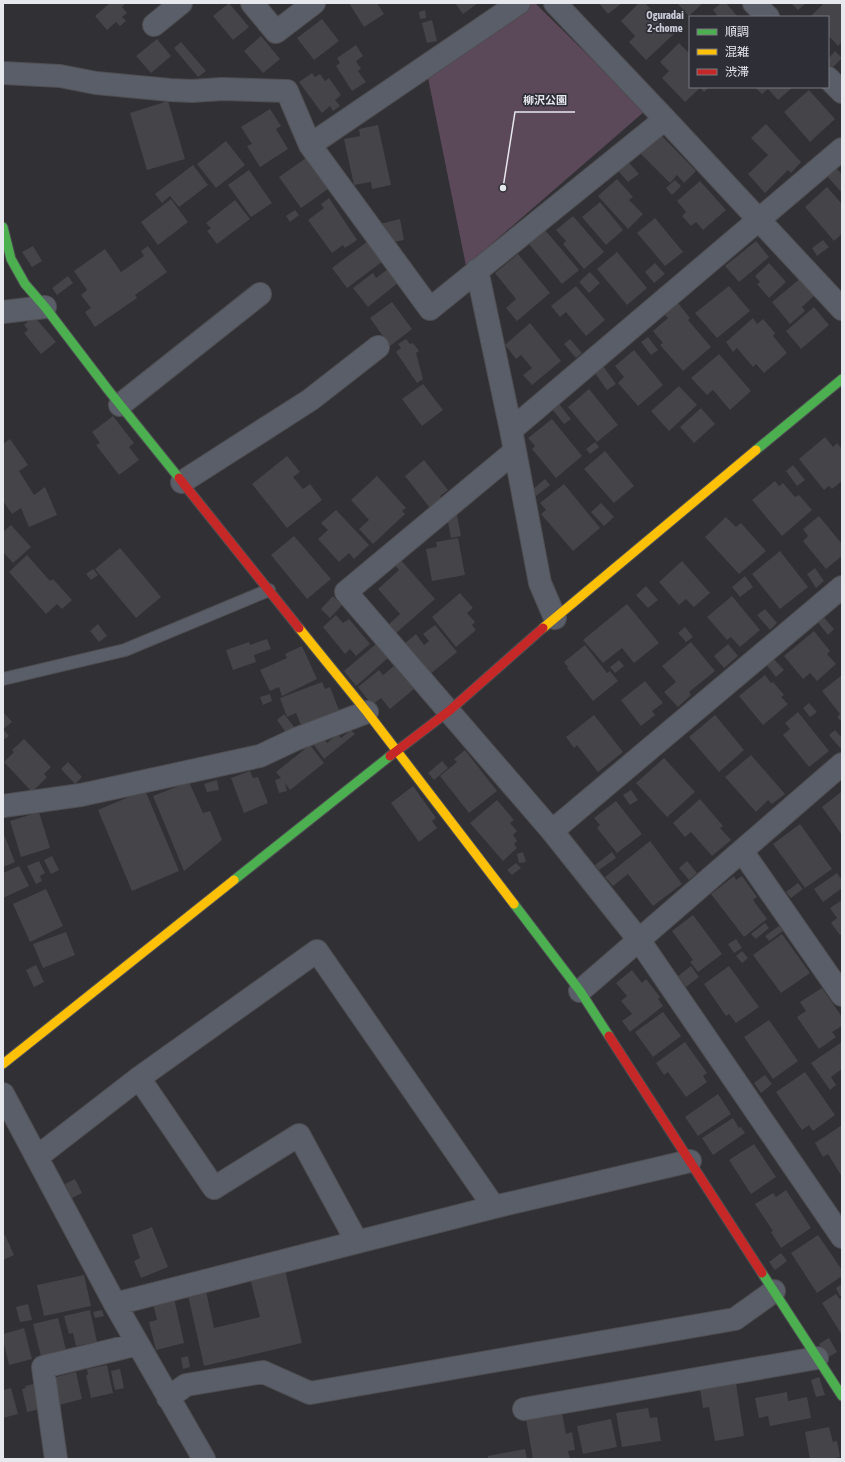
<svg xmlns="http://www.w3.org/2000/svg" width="845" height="1462" viewBox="0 0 845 1462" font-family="'Asap Condensed','Noto Sans JP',sans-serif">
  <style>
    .green { fill: #5b4858 }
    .building { fill: #454448 }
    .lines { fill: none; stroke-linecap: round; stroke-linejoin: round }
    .lane-casing { stroke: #4e4e52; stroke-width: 14 }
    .street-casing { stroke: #4e4e52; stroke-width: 24 }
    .fast-casing { stroke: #4e4e52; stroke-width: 11 }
    .slow-casing { stroke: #4e4e52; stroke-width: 11 }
    .jam-casing { stroke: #4e4e52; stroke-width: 11 }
    .lane { stroke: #5a5e68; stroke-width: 12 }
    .street { stroke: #5a5e68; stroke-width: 22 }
    .fast { stroke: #4caf50; stroke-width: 9 }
    .slow { stroke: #ffc107; stroke-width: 9 }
    .jam { stroke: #c62828; stroke-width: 9 }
    .labels { text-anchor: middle; stroke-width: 3.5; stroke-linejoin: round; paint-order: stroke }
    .neighbourhood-label { font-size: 11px; font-weight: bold; fill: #cbcbd7; stroke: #2e2e37 }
    .leader { fill: none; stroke: #e7e7ee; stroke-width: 1.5 }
    .callout-dot { fill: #e7e7ee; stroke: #2e2e37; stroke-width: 1.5 }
    .callout-label { font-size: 11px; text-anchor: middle; font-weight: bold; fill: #e7e7ee; stroke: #2e2e37; stroke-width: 3.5; stroke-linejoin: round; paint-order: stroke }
  </style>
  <rect width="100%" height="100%" fill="#303035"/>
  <path class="green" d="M526,3H535L645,111L466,266L427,73Z"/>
  <path class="building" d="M110,3H126L122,7L127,13L122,17L126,21L120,26L116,22L107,30L95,16Z
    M229,3L249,27L233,40L213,16Z
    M349,3H377L384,14L364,27Z
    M455,3H478L463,14Z
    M599,3H622L608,14Z
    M639,3H645L674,34L646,60L629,42L635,36L621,21Z
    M677,3H703L689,16Z
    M721,3H726L738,17H715L717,15L713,10Z
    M791,3H806L798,10Z
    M824,3H842V42L838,46L828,35V17H810Z
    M425,10L426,18L420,19L419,12Z
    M322,19L339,41L314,60L297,38Z
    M432,20L437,41L427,43L422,23Z
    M261,36L280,59L263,73L244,51Z
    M157,39L171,56L151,73L136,56Z
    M181,42L206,71L198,77L174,48Z
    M679,43L690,54V87H709L704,92L700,88L685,102L662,78L669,71L660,62Z
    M356,45L363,56L356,61L361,69L358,71L366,82L352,91L336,66L340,63L337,58Z
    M835,51L842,58L831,69L828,66V59Z
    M312,73L315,77L320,74L325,81L329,78L341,95L335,100L340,106L333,111L330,106L322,113L299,82Z
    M755,87H793L778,100L768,89L762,94Z
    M809,90L835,119L810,142L784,112Z
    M168,101L185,159L147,170L130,113Z
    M270,109L281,126L276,129L288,149L260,167L247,146L252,144L241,127Z
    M766,124L801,162L791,173L788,170L765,193L748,174L768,155L751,138Z
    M378,125L391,185L372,189L371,182L354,185L344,139L360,136L359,129Z
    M660,134L696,171L684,183L677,175L670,183L640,153Z
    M226,141L245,165L216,188L197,164Z
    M624,157L639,174L628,182L614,166Z
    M306,158L328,189L301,208L279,177Z
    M193,165L208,185L179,207L170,196L162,203L155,194Z
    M835,167L842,174V193L826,175Z
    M249,170L272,203L251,217L228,185Z
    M617,179L633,197L629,200L643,214L628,229L598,196Z
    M675,180L681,186L672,195L666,188Z
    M700,181L726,210L703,230L696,222L691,226L682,216L686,212L677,201Z
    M827,187L842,204V234L834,241L805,207Z
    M329,198L357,240L345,248L343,245L332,253L308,220L324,208L321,204Z
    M171,199L188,222L158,245L141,222Z
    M235,200L250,219L217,244L207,231L211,228L206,223Z
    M600,202L623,230L606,245L582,217Z
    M295,210L299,215L290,222L286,216Z
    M573,216L604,252L584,269L563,244L566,241L556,230Z
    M655,218L683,252L665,266L637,233Z
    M400,219L404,240L393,242L380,224Z
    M545,230L579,270L562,284L529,244Z
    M823,240L829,247L817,256L812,248Z
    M368,241L383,261L347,288L332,268Z
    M756,241L769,257L739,282L725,266Z
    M33,246L42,261L32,267L22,252Z
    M148,246L167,272L135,295L137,298L95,327L85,312L91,308L81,295L87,290L74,271L105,249L121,272L144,256L141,251Z
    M617,252L647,288L627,305L597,269Z
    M518,254L550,293L517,321L506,308L516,299L495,273Z
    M655,263L665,274L654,283L645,272Z
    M769,263L786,282L769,298L757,284L760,282L755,276Z
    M388,269L399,282L368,307L353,288L373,273L376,278Z
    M590,272L600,283L589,293L579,282Z
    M68,276L73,283L57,295L52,288Z
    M801,278L815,295L802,307L805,311L790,324L772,302Z
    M576,286L605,320L586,336L566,312L560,317L551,306Z
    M729,286L750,311L717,338L695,313Z
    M392,302L412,329L390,346L370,318Z
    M678,303L690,318L688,320L711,347L683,371L660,345L663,343L653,331L668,318L665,315Z
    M814,307L829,325L801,349L786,331Z
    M34,316L56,342L41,354L24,333L28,330L24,325Z
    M753,318L757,324L763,319L775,333L773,336L787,353L764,373L756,364L753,367L737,348L733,352L726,342Z
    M530,323L561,361L532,385L523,375L532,368L521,355L516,359L505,345Z
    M648,337L658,350L651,355L641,342Z
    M406,339L410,344L413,343L419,351L416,353L423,379L417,383L396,352L401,348L398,344Z
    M570,339L582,353L576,358L564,344Z
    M634,350L663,385L638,406L618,383L624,377L615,366Z
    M719,354L751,391L730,410L713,390L707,395L691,378Z
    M603,366L616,384L607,390L595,373Z
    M423,384L443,410L422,426L402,399Z
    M679,386L697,405L669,431L651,411Z
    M589,389L618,425L597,442L568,407Z
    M559,404L571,419L564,424L552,409Z
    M701,408L715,424L694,443L680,427Z
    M113,416L134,443L129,447L139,460L119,475L96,445L100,443L92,432Z
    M552,419L582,456L556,478L532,449L535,446L528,438Z
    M825,437L833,447L837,443L842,449V481L832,489L829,486L824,490L799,459Z
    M10,439L28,465L19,471L34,495L45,487L57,515L29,527L21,508L12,514L3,501V444Z
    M595,442L599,447L590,454L586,449Z
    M605,451L634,486L614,503L584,469Z
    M287,456L300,472L293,477L303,489L310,484L322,500L287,528L252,484Z
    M424,460L448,490L440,496L441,498L430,508L405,476Z
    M793,465L805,480L797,486L786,471Z
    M377,476L406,508L402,511L405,514L373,544L359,529L369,520L351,500Z
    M545,479L550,485L536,496L532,490Z
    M775,481L779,486L783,483L795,497L799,495L812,510L782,536L752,500Z
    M564,484L600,528L573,551L541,514L546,510L540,503Z
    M601,503L614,517L604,526L591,512Z
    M336,510L369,545L354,559L349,553L339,562L318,539L328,530L321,523Z
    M457,515L461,536L451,538L447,517Z
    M819,516L842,544V556L826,569L803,541L808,536L803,529Z
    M726,517L736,527L741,523L766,551L739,574L705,537Z
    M11,525L31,547L13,563L3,552V532Z
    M294,536L331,579L307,599L271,555Z
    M458,538L465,575L432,581L426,549L437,547L436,542Z
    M120,548L161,597L136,618L95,569Z
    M780,551L808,587L780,609L752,574Z
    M27,555L50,581L53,579L72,600L62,609L57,604L46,614L9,572Z
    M400,559L435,599L395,634L387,626L400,614L378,589L399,570L394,564Z
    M682,561L710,593L694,607L686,599L679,605L659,582Z
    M815,568L824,581L816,588L807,574Z
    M93,569L98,575L91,580L86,574Z
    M745,576L753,587L740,597L732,587Z
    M646,586L658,600L648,608L636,595Z
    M460,593L473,608L467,613L475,622L472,625L476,630L456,647L432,617Z
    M333,596L342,605L330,618L321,609Z
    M732,596L760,630L740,647L731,637L727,640L707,617Z
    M627,604L659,643L634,663L622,648L603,663L583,640Z
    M765,609L777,623L770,630L757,615Z
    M821,614L834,629L828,635L815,619Z
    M336,615L343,623L349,619L370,644L356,656L350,649L345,654L323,627Z
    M98,624L107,636L99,642L90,631Z
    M435,625L457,652L429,675L404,644L416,634L424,645L429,641L423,634Z
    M685,627L693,637L686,642L678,633Z
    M814,631L830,651L827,654L836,664L817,681L810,673L803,679L784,656Z
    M267,639L271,649L254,655L256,662L233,670L226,650L249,642L250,645Z
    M691,642L715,671L689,692L691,695L678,707L664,692L676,682L662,666Z
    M376,644L388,658L356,686L344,671Z
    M728,644L738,656L724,668L714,656Z
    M585,645L607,673L610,671L618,681L593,701L567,668L568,667L564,662Z
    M302,646L317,679L282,696L279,687L270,691L260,670L287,658L285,654Z
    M772,657L784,670L776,677L765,663Z
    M619,660L624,666L615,673L610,667Z
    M394,666L414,689L390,709L381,698L372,705L358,687L379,670L383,675Z
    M765,675L771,683L773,682L784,695L781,697L788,704L763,725L739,696Z
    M842,675V722L837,717L840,714L822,691Z
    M645,681L663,703L652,711L655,715L641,726L621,700Z
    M322,682L325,689L330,687L339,710L301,725L296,713L287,717L280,698Z
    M270,694L272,701L263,705L260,697Z
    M809,703L817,712L810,717L803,708Z
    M3,712L12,722L3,729L9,736L3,740Z
    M798,712L829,751L809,767L783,735L790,729L785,723Z
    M284,714L295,728L287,734L277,720Z
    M594,715L623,752L598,772L577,745L574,748L566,737Z
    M715,715L744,750L719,772L689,737Z
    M351,730L355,734L324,759L314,745L324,738L327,743L338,734L341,738Z
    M835,730L842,738L841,749L829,735Z
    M24,739L51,767L44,774L47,777L32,792L4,762L14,752L12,750Z
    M310,745L324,763L290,790L285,783L287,791L279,793L275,780L281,778L276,772Z
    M465,750L497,791L469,813L440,776L457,762L454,759Z
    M751,755L785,794L772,804L768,800L756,812L725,777Z
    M664,758L695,792L667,817L636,783Z
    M442,761L448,768L434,780L428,773Z
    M68,762L82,777L75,784L61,769Z
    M250,771L253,778L258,777L268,803L244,813L231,778Z
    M217,780L219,790L207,792L204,784Z
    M189,782L203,813L210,811L222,840L184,871L153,796Z
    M413,786L436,818L432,821L437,828L419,842L391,803Z
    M145,790L179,871L132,891L98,810Z
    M631,790L638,800L630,805L623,795Z
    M841,792L842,794V835L822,807Z
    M700,799L723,826L720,828L731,840L712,856L691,832L685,837L673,823Z
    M497,800L514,820L510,823L517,831L513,835L517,841L514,844L517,848L503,861L470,823Z
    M616,801L642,834L617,853L597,828L600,825L594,818Z
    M39,812L50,848L21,857L10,821Z
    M800,824L832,869L805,888L773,844Z
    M3,832L15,862L3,867Z
    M650,841L682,884L653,906L628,874L613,886L605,877Z
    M523,852L526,862L519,863L517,854Z
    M612,852L616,858L599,870L595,865Z
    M52,856L59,870L51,874L44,860Z
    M39,861L45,873L40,876L42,881L36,884L27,866Z
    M687,861L697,873L689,880L679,868Z
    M516,863L521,868L512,875L507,870Z
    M19,866L29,886L3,898V873Z
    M837,873L842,880V888L823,902L814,889Z
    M734,876L736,880L742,876L757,897L753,900L767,919L744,937L711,894Z
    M798,883L803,889L791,898L786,892Z
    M46,889L63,926L30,942L13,904Z
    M842,900V934L840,935L831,923L837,918L830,908Z
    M693,915L722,954L698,972L690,962L693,960L672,931Z
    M765,923L769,928L756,939L751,934Z
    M779,926L783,931L769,941L765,936Z
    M66,932L75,955L43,968L33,944Z
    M782,934L810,973L781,993L753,955Z
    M736,939L742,948L734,953L728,944Z
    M742,951L748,958L742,963L736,956Z
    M36,965L44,982L34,987L26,970Z
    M691,966L699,977L686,987L678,976Z
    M729,966L759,1007L736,1023L729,1014L726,1016L704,984Z
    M632,970L642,983L646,979L660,997L658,999L663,1006L630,1032L622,1021L632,1014L621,1001L627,996L616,983Z
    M822,988L842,1017V1026L832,1032L836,1037L819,1049L797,1017L806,1011L800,1002Z
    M663,1012L681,1036L653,1057L635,1032Z
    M769,1020L798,1061L773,1079L744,1037Z
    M685,1042L707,1073L703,1076L707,1082L686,1097L668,1072L664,1075L656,1063Z
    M842,1042V1069L831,1077L836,1085L830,1090L811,1063Z
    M805,1072L835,1115L813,1131L809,1125L802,1130L776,1092Z
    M765,1075L772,1084L761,1093L754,1083Z
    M718,1094L731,1114L698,1136L685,1117Z
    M733,1118L739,1128L741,1127L745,1133L713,1155L702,1138Z
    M842,1125V1177L828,1154L823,1157L815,1143Z
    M754,1144L776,1177L751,1194L729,1160Z
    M75,1179L82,1193L72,1198L65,1184Z
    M786,1190L811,1228L781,1248L771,1232L773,1231L755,1204L773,1193L776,1197Z
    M152,1227L168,1267L141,1278L134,1261L140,1258L132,1235Z
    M5,1235L14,1255L3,1260V1236Z
    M818,1235L842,1270V1276L817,1293L791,1253Z
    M781,1253L787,1261L775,1270L769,1262Z
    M285,1270L302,1343L204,1366L188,1295L206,1291L214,1328L260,1317L250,1278Z
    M84,1275L91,1306L44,1316L37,1285Z
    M842,1284V1295L840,1296L836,1288Z
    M836,1294L840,1299L842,1298V1335L822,1303Z
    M174,1298L184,1343L156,1350L149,1322L157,1320L153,1303Z
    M28,1304L32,1320L20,1322L16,1307Z
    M90,1310L97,1342L76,1346L73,1333L69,1334L64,1316Z
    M102,1310L104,1316L95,1318L93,1312Z
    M58,1318L66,1350L41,1356L33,1324Z
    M24,1328L32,1359L9,1365L3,1340V1334Z
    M829,1338L837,1352L827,1358L819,1344Z
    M188,1356L190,1367L183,1369L181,1358Z
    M107,1365L113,1393L91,1398L86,1375H88L87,1369Z
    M120,1369L124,1388L115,1390L111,1371Z
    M76,1372L82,1399L59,1405L53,1381L56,1380V1377Z
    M819,1377L825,1395L816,1397L811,1380Z
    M42,1382L49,1407L27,1412L22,1389L26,1388L25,1386Z
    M736,1383L744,1436L715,1441L709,1407L703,1408L700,1388Z
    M11,1388L18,1414L3,1418V1390Z
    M787,1392L788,1401L807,1397L811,1418L770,1426L768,1416L759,1418L755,1398Z
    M648,1408L650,1418L657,1417L661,1441L622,1447L616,1413Z
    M562,1413L566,1434L572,1432L575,1450L568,1451L570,1459H533L526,1419Z
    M611,1419L617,1447L583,1454L577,1426Z
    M829,1427L833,1442L837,1441L840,1457L833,1459H810L805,1432Z
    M525,1449L527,1459H488V1456Z"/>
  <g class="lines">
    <defs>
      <path id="lane" d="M3,679L125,650L269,590"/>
      <path id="street" d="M252,3L276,32L314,3
        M555,3L665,119L842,309
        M754,3L768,17
        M154,25L181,3
        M3,73L60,76L96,83L170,90L192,91L222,89L287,91L310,145L430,309L665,119
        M828,78L842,92
        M310,145L519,3
        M477,270L511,430L540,583L555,618
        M3,312L45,307
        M120,405L260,294
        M511,430L842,149
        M514,452L346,592L552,831L639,940L842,1237
        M182,482L310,400L378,347
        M3,806L81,795L260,756L296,739L367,712
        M552,831L842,587
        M742,851L842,995
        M580,991L842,764
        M139,1078L214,1188L299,1135L357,1242
        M3,1094L115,1304L204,1459
        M37,1157L139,1078L317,951L494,1207
        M115,1304L494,1207L690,1161
        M168,1398L186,1385L263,1372L310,1393L735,1319L774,1291
        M524,1409L817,1358
        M56,1459L43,1367L138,1344"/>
      <path id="fast" d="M3,227L11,259L25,284L45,307L109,391L179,478
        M756,450L842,379
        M234,880L390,756
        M514,904L580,991L609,1036
        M762,1273L842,1396"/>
      <path id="slow" d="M299,628L367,712L514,904
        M543,628L756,450
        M3,1064L234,880"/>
      <path id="jam" d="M179,478L299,628
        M390,756L449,711L543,628
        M609,1036L762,1273"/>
    </defs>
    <use href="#lane" class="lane-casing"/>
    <use href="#street" class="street-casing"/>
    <use href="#fast" class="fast-casing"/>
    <use href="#slow" class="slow-casing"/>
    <use href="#jam" class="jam-casing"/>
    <use href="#lane" class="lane"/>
    <use href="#street" class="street"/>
    <use href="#fast" class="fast"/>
    <use href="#slow" class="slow"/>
    <use href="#jam" class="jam"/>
  </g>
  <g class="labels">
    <g class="neighbourhood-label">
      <text x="665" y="19">Oguradai<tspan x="665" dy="13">2-chome</tspan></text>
    </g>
  </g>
  <path class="leader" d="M503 188L515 112H575"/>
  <circle class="callout-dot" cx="503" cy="188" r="4"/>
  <g class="callout-label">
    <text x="545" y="104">柳沢公園</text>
  </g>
  <rect width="845" height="1462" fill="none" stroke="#e7e7ee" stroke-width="8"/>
  <rect x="689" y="16" width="140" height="72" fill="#2e2e37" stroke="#787880"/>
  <rect x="697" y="29" width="20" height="6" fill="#4caf50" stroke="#787880"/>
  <text x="725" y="36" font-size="12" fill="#e7e7ee">順調</text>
  <rect x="697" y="49" width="20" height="6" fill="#ffc107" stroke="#787880"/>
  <text x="725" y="56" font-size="12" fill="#e7e7ee">混雑</text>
  <rect x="697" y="69" width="20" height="6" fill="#c62828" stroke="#787880"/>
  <text x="725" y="76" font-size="12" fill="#e7e7ee">渋滞</text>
</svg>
